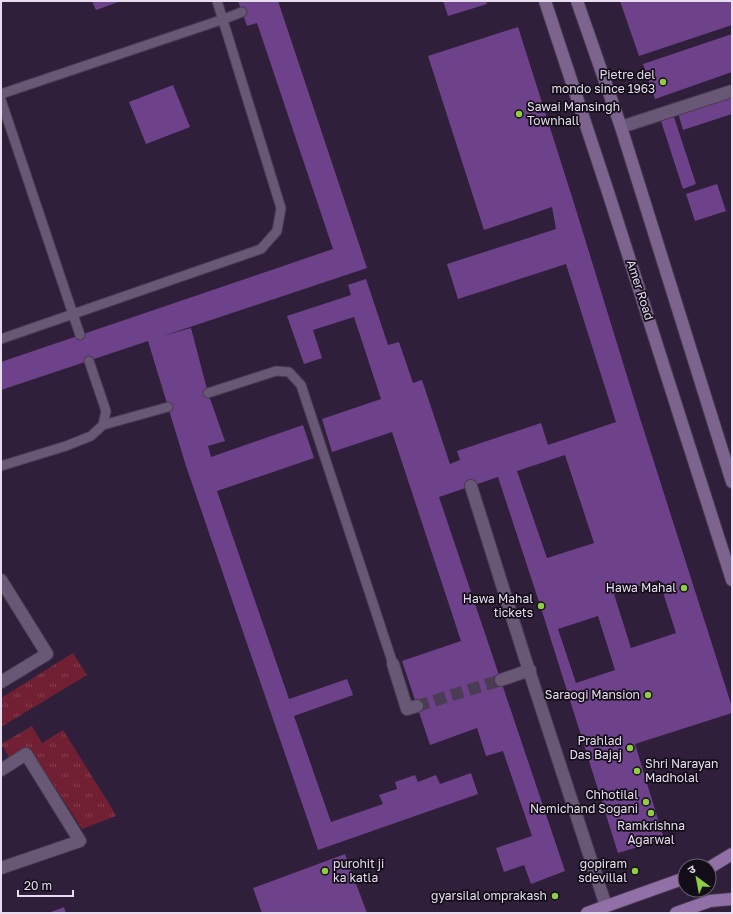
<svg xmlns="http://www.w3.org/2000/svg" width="733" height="914" viewBox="0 0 733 914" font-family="'Golos Text','Noto Sans Devanagari',sans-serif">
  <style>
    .grass { fill: url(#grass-tufts) }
    .building { fill: #6e428b; fill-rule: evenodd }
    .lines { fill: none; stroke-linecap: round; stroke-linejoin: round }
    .pedestrian-tunnel { stroke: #4b3c55; stroke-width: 12; stroke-dasharray: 12 6; stroke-linecap: butt }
    .service-casing { stroke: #493b52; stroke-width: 11 }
    .pedestrian-casing { stroke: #493b52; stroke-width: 14 }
    .minor-casing { stroke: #493b52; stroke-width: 14 }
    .secondary-casing { stroke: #493b52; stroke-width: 14 }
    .primary-casing { stroke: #493b52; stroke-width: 14 }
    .service { stroke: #685775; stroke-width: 9 }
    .pedestrian { stroke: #685775; stroke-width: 12 }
    .minor { stroke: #685775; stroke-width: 12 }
    .secondary { stroke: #7c648e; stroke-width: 12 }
    .primary { stroke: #9070a7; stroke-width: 12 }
    .poi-dot { fill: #8fcd42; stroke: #130d18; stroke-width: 1.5 }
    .labels { text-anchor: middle; stroke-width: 3.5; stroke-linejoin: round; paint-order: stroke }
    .poi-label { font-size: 12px; fill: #e7ddef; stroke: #130d18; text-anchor: end }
    .street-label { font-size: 12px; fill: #e7ddef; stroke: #130d18 }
  </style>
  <defs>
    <pattern id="grass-tufts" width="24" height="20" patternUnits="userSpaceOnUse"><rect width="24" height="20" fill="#712033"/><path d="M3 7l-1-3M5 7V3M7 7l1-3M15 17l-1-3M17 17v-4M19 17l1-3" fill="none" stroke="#854051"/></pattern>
  </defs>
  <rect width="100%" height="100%" fill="#2f1f3a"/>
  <path class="grass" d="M73,653L87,675L1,727V698Z
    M32,726L42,743L63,730L113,810L116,816L82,829L33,753L14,765L1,744Z"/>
  <path class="building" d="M92,1H121L96,10Z
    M238,1H278L367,268L163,336L191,328L208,393L225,441L208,446L211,457L303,425L314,458L217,491L289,699L347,679L353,695L294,716L331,822L383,804L379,795L397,789L395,782L415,775L418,782L436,775L440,784L471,773L478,794L318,850L186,466L148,341L1,390V362L333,249L257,23L247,26Z
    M443,1H486L487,4L448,16Z
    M620,1H732V25L639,56Z
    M518,27L573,200L639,415L732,707V713L635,744L664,839L618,853L541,608L498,477L439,497L565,871L531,884L524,865L504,872L496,848L532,836L503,751L486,756L477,728L430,745L402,661L461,641L392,432L332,452L322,419L381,399L354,317L313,330L322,358L304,364L287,316L351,295L348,285L366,279L388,345L399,342L413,383L422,380L450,464L460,460L457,451L541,423L548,445L616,422L566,264L458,299L447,264L556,229L552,207L484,230L428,56ZM565,455L594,543L547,558L517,471ZM659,580L676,633L631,648L614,594ZM598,616L615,670L576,683L558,629Z
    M732,34V72L655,99L643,64Z
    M173,85L190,127L146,144L129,102Z
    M732,96V114L683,130L678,113Z
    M674,117L696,184L683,189L661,121Z
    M717,184L726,211L695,221L686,194Z
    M345,854L367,913H262L253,888Z
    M64,907L66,913H48Z"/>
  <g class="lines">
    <path class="pedestrian-tunnel" d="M417,706L501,680"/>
    <defs>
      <path id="service" d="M1,94L224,19L242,12
        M1,100L80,335
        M1,339L261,249L277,231L281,208L217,1
        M208,393L276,371L289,372L301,385L393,664
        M103,425L168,407
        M1,466L66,446L91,436L103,425L106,411L89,361"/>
      <path id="pedestrian" d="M471,486L524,655L606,906
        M1,580L47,654L1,682
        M393,664L407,709L417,706
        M501,680L530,670
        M1,770L26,754L80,841L1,868"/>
      <path id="minor" d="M621,127L732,91"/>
      <path id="secondary" d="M545,1L609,195L732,580
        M577,1L621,127L732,482"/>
      <path id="primary" d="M709,868L732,854
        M587,913L685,878
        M676,913L710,901L732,899"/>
    </defs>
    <use href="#service" class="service-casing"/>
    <use href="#pedestrian" class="pedestrian-casing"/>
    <use href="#minor" class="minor-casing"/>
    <use href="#secondary" class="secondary-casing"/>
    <use href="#primary" class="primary-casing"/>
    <use href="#service" class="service"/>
    <use href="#pedestrian" class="pedestrian"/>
    <use href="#minor" class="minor"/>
    <use href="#secondary" class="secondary"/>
    <use href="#primary" class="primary"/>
  </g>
  <g class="poi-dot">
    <circle cx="663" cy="82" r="4"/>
    <circle cx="519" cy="114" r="4"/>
    <circle cx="684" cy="588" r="4"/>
    <circle cx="541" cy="606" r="4"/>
    <circle cx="648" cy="695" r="4"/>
    <circle cx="630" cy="748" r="4"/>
    <circle cx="637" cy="771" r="4"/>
    <circle cx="646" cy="802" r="4"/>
    <circle cx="651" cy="813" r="4"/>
    <circle cx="325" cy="871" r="4"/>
    <circle cx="635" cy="871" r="4"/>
    <circle cx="555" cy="896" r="4"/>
  </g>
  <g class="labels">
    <g class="poi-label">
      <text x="655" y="79">Pietre del<tspan x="655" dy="14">mondo since 1963</tspan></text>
      <text x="527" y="111" text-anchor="start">Sawai Mansingh<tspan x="527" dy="14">Townhall</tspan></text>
      <text x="676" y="592">Hawa Mahal</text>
      <text x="533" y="603">Hawa Mahal<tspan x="533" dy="14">tickets</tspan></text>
      <text x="640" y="699">Saraogi Mansion</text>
      <text x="622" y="745">Prahlad<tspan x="622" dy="14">Das Bajaj</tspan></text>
      <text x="645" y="768" text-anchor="start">Shri Narayan<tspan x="645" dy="14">Madholal</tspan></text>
      <text x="638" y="799">Chhotilal<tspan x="638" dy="14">Nemichand Sogani</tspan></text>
      <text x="651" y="830" text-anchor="middle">Ramkrishna<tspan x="651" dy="14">Agarwal</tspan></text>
      <text x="333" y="868" text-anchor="start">purohit ji<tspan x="333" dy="14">ka katla</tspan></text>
      <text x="627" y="868">gopiram<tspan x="627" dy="14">sdevillal</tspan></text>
      <text x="547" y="900">gyarsilal omprakash</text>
    </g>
    <g class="street-label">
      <text transform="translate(640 290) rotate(72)" y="4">Amer Road</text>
    </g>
  </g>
  <rect width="733" height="914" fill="none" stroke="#e7ddef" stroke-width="4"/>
  <g transform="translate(697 878) rotate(328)"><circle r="19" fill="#130d18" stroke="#68606e"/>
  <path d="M0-3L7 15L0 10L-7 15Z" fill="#8fcd42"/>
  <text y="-6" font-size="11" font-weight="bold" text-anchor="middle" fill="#e7ddef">उ</text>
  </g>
  <path d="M18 890v6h55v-6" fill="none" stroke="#e7ddef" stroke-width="2"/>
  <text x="24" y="890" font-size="12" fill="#e7ddef" stroke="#130d18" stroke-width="3" paint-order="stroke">20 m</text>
</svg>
